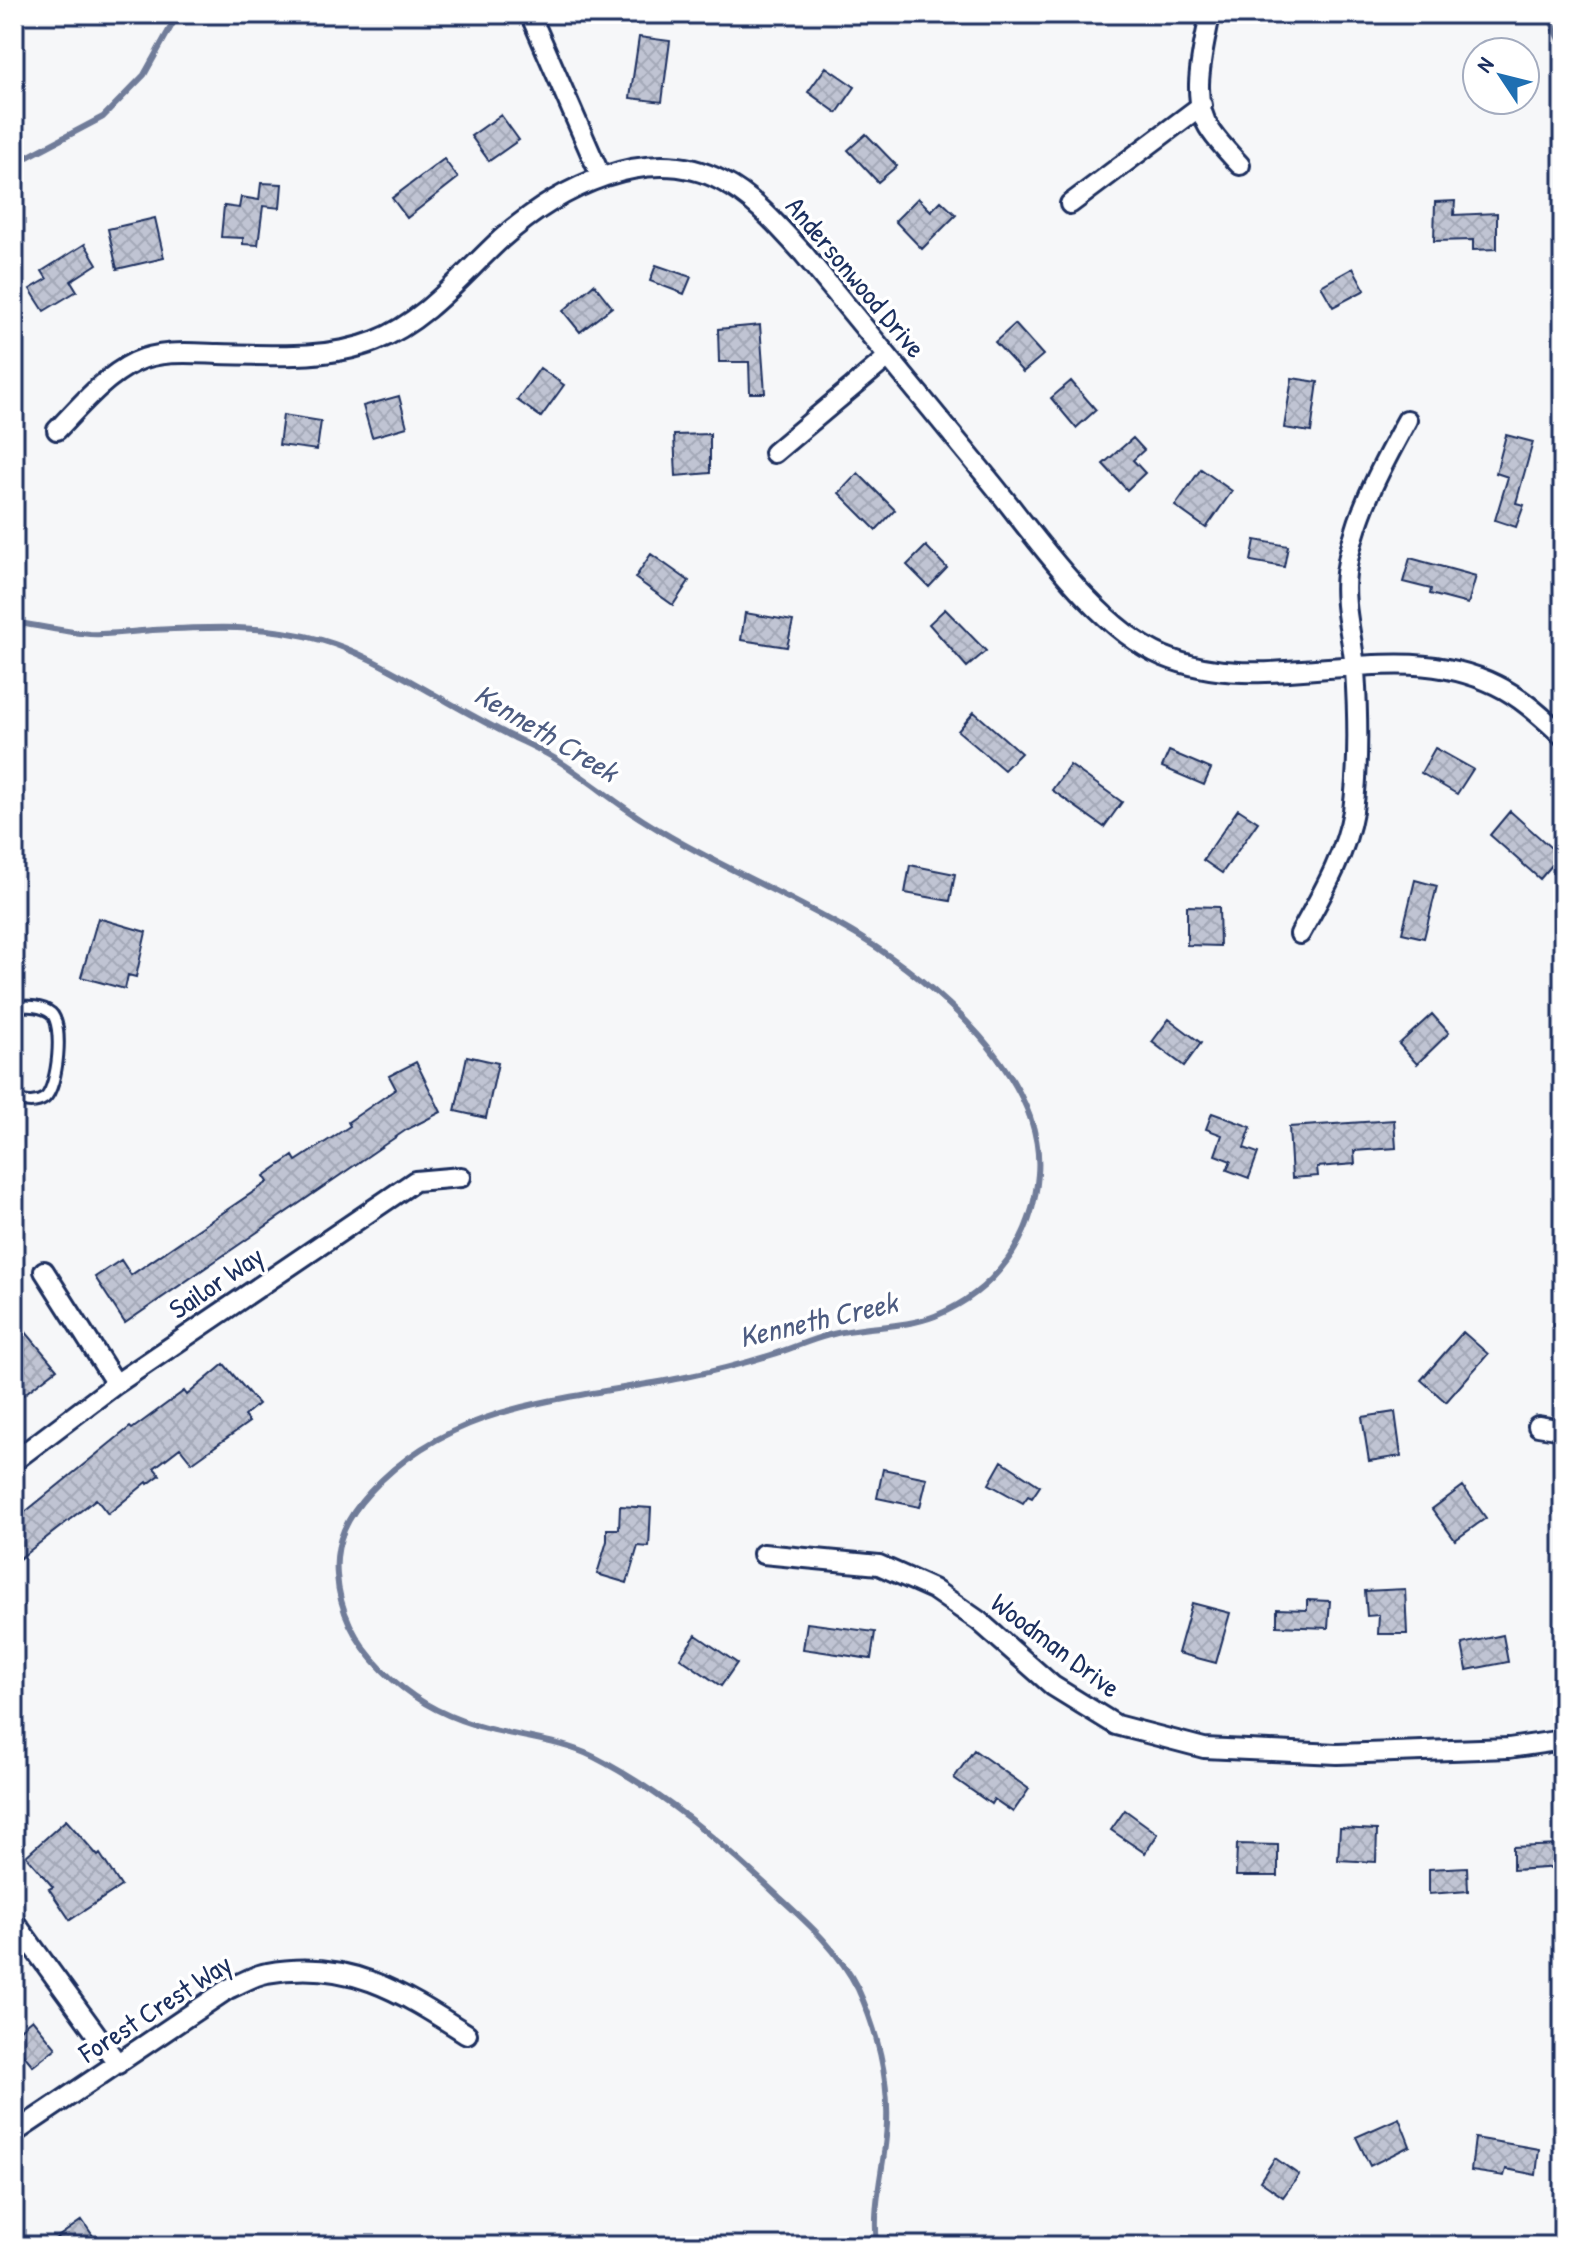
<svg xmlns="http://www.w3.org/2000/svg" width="1577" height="2260" viewBox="0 0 1577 2260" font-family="'Patrick Hand',sans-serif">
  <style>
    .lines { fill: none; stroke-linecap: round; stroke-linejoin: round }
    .stream { stroke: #707c99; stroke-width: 6 }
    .building { fill: url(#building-cross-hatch); stroke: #1b2f5e; stroke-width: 2 }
    .lane-casing { stroke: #1b2f5e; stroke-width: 15 }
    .street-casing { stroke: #1b2f5e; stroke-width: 24 }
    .lane { stroke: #fff; stroke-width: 9 }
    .street { stroke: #fff; stroke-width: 18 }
    .labels { text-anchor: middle; stroke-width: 7; stroke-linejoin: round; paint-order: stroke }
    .street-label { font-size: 28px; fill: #1b2f5e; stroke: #fff }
    .water-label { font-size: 30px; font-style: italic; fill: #4d5c81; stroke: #fff }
  </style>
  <defs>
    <pattern id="building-cross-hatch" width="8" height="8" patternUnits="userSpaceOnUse" patternTransform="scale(2)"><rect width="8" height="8" fill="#c0c4d3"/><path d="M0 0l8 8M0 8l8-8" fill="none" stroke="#a4a9b8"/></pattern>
  </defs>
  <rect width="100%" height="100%" fill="#f6f7f9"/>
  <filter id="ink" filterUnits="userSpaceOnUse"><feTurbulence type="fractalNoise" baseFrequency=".0125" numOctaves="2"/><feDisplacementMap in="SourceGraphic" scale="16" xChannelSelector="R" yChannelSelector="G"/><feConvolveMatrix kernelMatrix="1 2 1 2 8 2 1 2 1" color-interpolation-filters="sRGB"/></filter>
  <g filter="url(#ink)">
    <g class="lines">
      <path class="stream" d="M1548,14L1563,46
        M14,164L103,117L144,75L178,14
        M14,622C39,626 65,632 90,634C110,635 132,632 152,630C209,627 265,624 321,640C360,651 396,673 432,693C459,708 485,723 513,737C527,744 541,750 554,758C585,777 613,801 643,820C712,864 790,895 860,937C934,982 1046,1077 1038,1174C1033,1239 996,1291 935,1316C902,1329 863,1325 829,1335C809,1340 791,1349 771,1355C742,1364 711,1372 681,1378C568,1400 453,1401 370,1492C348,1516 334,1541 337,1575C342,1649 408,1705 475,1725C514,1737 557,1739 594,1757C663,1792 722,1843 778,1896C809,1924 839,1951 858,1989C877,2030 889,2078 887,2124C885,2167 872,2200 877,2246"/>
    </g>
    <path class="building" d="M639,37L670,41L662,102L630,98Z
      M826,67L855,87L837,113L808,92Z
      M501,115L519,140L489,161L471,136Z
      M866,134L897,166L878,182L848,150Z
      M444,159L458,178L407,218L392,198Z
      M261,183L282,184L280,208L263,206L258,245L243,244V238L221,237L224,206L239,208L241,197L259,200Z
      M918,198L931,211L941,201L956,215L922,249L895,221Z
      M1455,201L1454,215L1497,213V249L1473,250V240L1434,241L1435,202Z
      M155,218L164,258L117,269L108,229Z
      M85,244L97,264L71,281L77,291L44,311L30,289L47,279L42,271Z
      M656,265L691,277L684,294L650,281Z
      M1353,268L1365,290L1333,307L1321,286Z
      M594,284L612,307L580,332L563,311Z
      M1015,324L1043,355L1023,372L995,342Z
      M760,325L765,393H750L749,362H719L718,329Z
      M540,368L564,385L541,417L517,400Z
      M1292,378L1318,382L1311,432L1284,428Z
      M1071,381L1096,410L1076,428L1051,398Z
      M399,396L407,427L372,437L363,406Z
      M283,415L321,421L317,450L279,445Z
      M710,434V473L676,476L674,435Z
      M1506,435L1533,442L1516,503L1524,505L1516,527L1495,520L1508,477L1496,473Z
      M1133,438L1144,450L1133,460L1145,473L1127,490L1103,464Z
      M1201,469L1232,491L1206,528L1175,506Z
      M858,473L895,510L876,530L839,493Z
      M1255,540L1288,546L1284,567L1251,561Z
      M926,546L947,568L929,587L907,565Z
      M651,554L689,581L673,605L635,578Z
      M1410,558L1476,576L1468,604L1430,594L1431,589L1403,582Z
      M945,609L986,651L967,667L929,624Z
      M745,613L793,621L787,647L741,640Z
      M974,712L1021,753L1004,770L958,731Z
      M1435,748L1473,769L1457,794L1421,773Z
      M1169,751L1211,769L1204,785L1162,767Z
      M1070,765L1122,802L1104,827L1052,790Z
      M1238,809L1258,822L1222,873L1203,860Z
      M1510,811L1560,856L1540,879L1490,835Z
      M910,865L955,874L950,901L905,893Z
      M1415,880L1437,886L1424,938L1402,933Z
      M1187,906L1219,907L1220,946L1187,945Z
      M98,918L146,932L136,977L128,975L125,989L81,977Z
      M1432,1014L1449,1033L1417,1064L1399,1044Z
      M1169,1019L1201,1043L1184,1066L1152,1042Z
      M467,1056L498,1063L486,1118L455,1111Z
      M416,1062L441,1112L406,1130L125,1323L95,1277L121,1260L131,1275L268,1182L264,1176L293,1156L296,1161L350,1126L348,1122L396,1089L389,1076Z
      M1212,1113L1251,1127L1244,1148L1258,1153L1249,1178L1227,1170L1231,1161L1215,1155L1222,1135L1206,1129Z
      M1394,1120L1396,1148L1354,1151L1355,1164L1317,1167L1318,1176L1292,1178L1289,1127Z
      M14,1318L57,1369L14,1402Z
      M1463,1332L1488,1354L1446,1402L1421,1380Z
      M224,1364L258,1404L244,1416L249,1422L192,1463L180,1448L154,1468L160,1475L148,1484L147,1482L108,1514L96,1499L14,1563V1521L130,1427L132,1429L184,1391L187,1395Z
      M1395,1412L1401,1456L1369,1461L1362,1417Z
      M1002,1461L1040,1486L1032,1498L1028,1496L1023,1503L989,1484Z
      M883,1469L927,1478L920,1507L877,1498Z
      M1463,1486L1486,1518L1455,1540L1432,1509Z
      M620,1506L651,1508L649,1547L638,1546L627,1583L597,1574L607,1541V1529H619Z
      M1405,1589L1407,1634H1378L1379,1615L1367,1616L1365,1591Z
      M1307,1600L1330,1601L1328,1628L1277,1626V1609L1307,1610Z
      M1192,1603L1230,1613L1216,1663L1178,1653Z
      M807,1623L875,1632L871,1659L803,1649Z
      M696,1635L737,1663L721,1686L680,1658Z
      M1503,1635L1508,1662L1467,1670L1462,1644Z
      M974,1750L1029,1789L1013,1812L994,1799L991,1804L954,1778Z
      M1125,1810L1158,1834L1145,1853L1111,1830Z
      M66,1820L98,1856L100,1854L121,1886L70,1920L49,1889L53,1887L26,1856Z
      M1340,1828L1377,1830L1376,1862L1338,1860Z
      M1237,1844L1278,1845V1876H1236Z
      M1559,1845L1561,1867L1513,1870V1847Z
      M1467,1867L1468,1891L1429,1894V1869Z
      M32,2019L56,2048L33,2066L14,2043V2034Z
      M1399,2118L1410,2146L1370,2166L1356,2137Z
      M1475,2138L1539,2149L1536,2175L1506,2169L1504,2176L1471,2171Z
      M1275,2158L1299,2175L1283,2197L1260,2181Z
      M82,2220L100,2246H45Z"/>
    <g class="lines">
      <defs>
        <path id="lane" d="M14,1006C26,1006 41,1005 51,1013C64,1024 58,1086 45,1098C35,1105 24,1102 14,1100"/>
        <path id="street" d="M530,14L601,177
          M1210,14C1204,49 1188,99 1211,131C1219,143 1230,154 1240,165
          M1070,204L1202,105
          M57,430C80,406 104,377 135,362C160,350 191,353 218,354C268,355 327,360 375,341C426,321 462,275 501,239C557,189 648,141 722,181C755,198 778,226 803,253C865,329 928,405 991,482C1036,537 1097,628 1163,656C1270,701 1390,633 1496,685C1521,697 1542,717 1563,736
          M774,453L888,357
          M1300,934C1321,896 1346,854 1353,811C1359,765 1358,716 1355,670C1353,637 1342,607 1346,573C1353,519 1381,467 1407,420
          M44,1271L116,1384
          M1538,1426L1563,1430
          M14,1461L116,1384L415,1181L461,1177
          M763,1554L879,1565L933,1589L979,1621L1053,1686L1116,1725L1204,1748L1337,1754L1509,1748L1563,1740
          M14,1921L118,2064
          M14,2133L228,1989C240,1984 254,1975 267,1973C349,1958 401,1992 467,2034"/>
      </defs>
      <use href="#lane" class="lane-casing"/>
      <use href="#street" class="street-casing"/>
      <use href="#lane" class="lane"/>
      <use href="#street" class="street"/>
    </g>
  </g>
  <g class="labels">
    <g class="street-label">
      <text transform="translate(856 277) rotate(50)" y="10">Andersonwood Drive</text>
      <text transform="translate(216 1282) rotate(-34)" y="10">Sailor Way</text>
      <text transform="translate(1056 1645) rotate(37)" y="10">Woodman Drive</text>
      <text transform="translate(155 2008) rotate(-33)" y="10">Forest Crest Way</text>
    </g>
    <g class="water-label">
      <text transform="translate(546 733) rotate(31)" y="10">Kenneth Creek</text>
      <text transform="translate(818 1320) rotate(-13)" y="10">Kenneth Creek</text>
    </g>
  </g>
  <rect width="1577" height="2260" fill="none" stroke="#fff" stroke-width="48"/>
  <rect x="24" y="24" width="1529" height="2212" fill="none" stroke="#1b2f5e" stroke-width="3" filter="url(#ink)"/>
  <g transform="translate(1501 76) rotate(305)"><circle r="38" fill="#ffffff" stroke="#a4acbf" stroke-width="2"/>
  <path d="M0-6L14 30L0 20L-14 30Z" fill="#1f6fb2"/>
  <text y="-12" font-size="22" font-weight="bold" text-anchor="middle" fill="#1b2f5e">N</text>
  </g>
</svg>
